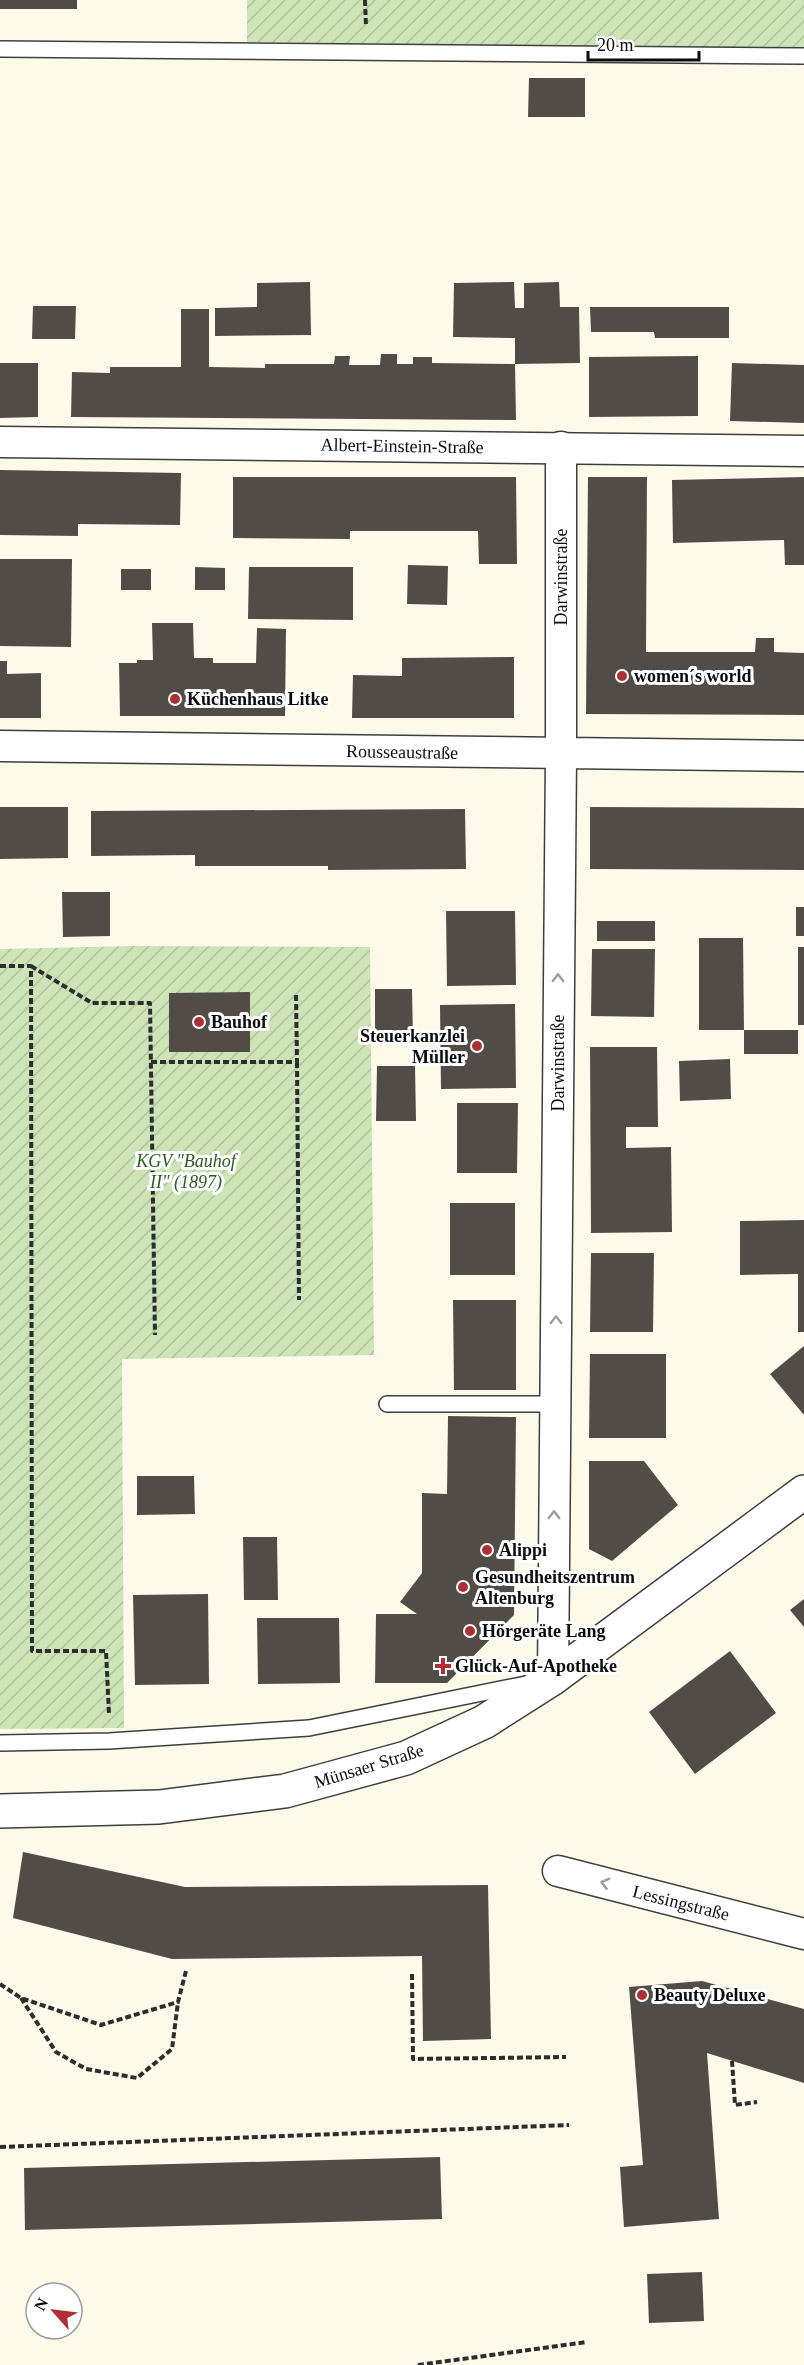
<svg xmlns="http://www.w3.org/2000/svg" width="804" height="2365" viewBox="0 0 804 2365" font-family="Georgia,serif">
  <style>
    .garden { fill: url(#garden-furrows) }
    .building { fill: #524c48 }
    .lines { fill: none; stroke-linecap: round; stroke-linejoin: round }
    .service-casing { stroke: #3e3e3e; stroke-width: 18 }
    .minor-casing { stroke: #3e3e3e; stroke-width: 33 }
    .tertiary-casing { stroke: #3e3e3e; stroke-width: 36 }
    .path { stroke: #2d2d2d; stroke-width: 4; stroke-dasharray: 6 3; stroke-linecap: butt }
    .service { stroke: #fff; stroke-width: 15 }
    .minor { stroke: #fff; stroke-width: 30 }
    .tertiary { stroke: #fff; stroke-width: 33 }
    .oneway { stroke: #9d9d9d }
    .poi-dot { fill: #ae2f32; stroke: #fff; stroke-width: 2 }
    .labels { text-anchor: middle; stroke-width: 6; stroke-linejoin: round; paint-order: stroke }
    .street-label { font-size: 18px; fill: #0b0b0b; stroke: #fff }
    .poi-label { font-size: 18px; font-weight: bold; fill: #0b0b0b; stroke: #fff; text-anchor: start }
    .park-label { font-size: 18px; font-style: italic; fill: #2c5c21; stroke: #fff }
  </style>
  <defs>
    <pattern id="garden-furrows" width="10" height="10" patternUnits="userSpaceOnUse" patternTransform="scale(1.5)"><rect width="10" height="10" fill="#cde4b7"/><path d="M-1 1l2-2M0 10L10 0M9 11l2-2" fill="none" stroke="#afc29c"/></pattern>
  </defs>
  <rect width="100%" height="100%" fill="#fdfaea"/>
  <path class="garden" d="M247,0H804V49L247,42Z
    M134,946L370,947L374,1355L122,1359L124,1728L0,1729V949Z"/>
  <path class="building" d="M0,0H77V9H0Z
    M529,78H585V117H528Z
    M310,282L311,335L215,336V308L257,307V283Z
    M514,282L515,308H524V283L559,282L560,307H579L580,363L515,364V338L453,337L454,283Z
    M33,306H76L75,339H32Z
    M590,307H729V338H655L654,332H591Z
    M181,309H209V367L265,368V364H334L335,356H350L349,365H380L381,354H397V364H413V357H432V363L515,364L516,420L71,417L72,372L110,373V367H181Z
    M698,356V416L589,417V357Z
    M0,363H38V417L0,418Z
    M732,363L804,365V423L730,421Z
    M0,470L181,473L180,525L78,524V536L0,535Z
    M233,477H516L517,564H479L478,531H350V539L233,538Z
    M588,477H647L646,652H755L756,638H774V652L804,653V715L586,714Z
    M804,477V565H785L784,540L673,543L672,480Z
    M0,559H72L71,647L0,646Z
    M408,565L448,566L447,605L407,604Z
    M195,567L225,568V590H195Z
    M249,567H353V620L248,619Z
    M121,569H151V590H121Z
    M152,623H193L194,658H213V663H256L257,628L286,629L285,716H120L119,663H137V660H153Z
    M514,657V718H352L353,675L402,676V658Z
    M0,661H7V674L41,673V718H0Z
    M0,807H68V858L0,859Z
    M590,807L804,808V870L590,869Z
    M465,809L466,869L328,870V866H195V855L91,856V811Z
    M62,892H110V936L63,937Z
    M796,907H804V936H796Z
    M446,911H515L516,985L447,986Z
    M597,921H655V941H597Z
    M699,938H743L744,1030H699Z
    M798,947H804V1025H798Z
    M592,949H655L654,1017L591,1016Z
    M375,989H412L413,1040H375Z
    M250,992V1052H169V993Z
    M515,1004L516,1088L441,1089L440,1005Z
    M744,1030H798V1054H744Z
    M590,1047H657L658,1127H626V1148L671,1147L672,1232L591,1233Z
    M730,1059L731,1099L680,1101L679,1061Z
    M377,1066H415L416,1121H376Z
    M457,1103H518L517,1173H457Z
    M450,1203H515V1275H450Z
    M804,1220V1332H798V1274L740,1275V1221Z
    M591,1253H654L653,1332H590Z
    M453,1300H516V1390H454Z
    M804,1346V1415L770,1374Z
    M590,1354H666V1438H589Z
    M448,1416L516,1417L514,1615L447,1683H375L376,1614H417L400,1602L422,1573V1493L447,1494Z
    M589,1461H644L678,1505L612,1561L589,1549Z
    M137,1476H194L195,1514L137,1515Z
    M243,1537H277L278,1600H244Z
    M208,1594L209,1684L135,1685L133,1595Z
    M804,1599V1627L790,1610Z
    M257,1618H339L340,1683L258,1684Z
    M730,1651L776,1713L695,1774L649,1712Z
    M23,1852L185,1887L488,1885L491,2039L423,2041L422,1956L172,1959L13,1918Z
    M702,1981L804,2009V2083L707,2053L719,2219L624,2227L620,2167L643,2165L629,1987Z
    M440,2157L442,2219L25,2230L24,2168Z
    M702,2272L704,2321L649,2323L647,2274Z"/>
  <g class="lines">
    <defs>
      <path id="service" d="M0,49L804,56
        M387,1404H555
        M0,1743L109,1741L309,1728L526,1684"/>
      <path id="minor" d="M0,442L804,451
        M0,746L804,756
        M553,1678L561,754V447
        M558,1871L804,1934"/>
      <path id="tertiary" d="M0,1811L159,1807L285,1791L406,1758L484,1722L553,1678L804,1492"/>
    </defs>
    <use href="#service" class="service-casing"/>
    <use href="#minor" class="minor-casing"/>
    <use href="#tertiary" class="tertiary-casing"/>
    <path class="path" d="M365,0L366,27
      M0,966H31L32,1651H106L109,1714
      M31,966L92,1003H150L155,1335
      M151,1062H297L296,995
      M297,1062L299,1300
      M412,1974L413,2059L566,2057
      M0,1984L21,1998L101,2025L178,2002L186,1971
      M21,1998L56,2052L86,2069L137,2078L172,2049L178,2002
      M732,2061L735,2105L757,2102
      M0,2147L569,2125
      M418,2365L587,2342"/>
    <use href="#service" class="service"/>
    <use href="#minor" class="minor"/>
    <use href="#tertiary" class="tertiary"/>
  </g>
  <defs><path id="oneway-chevron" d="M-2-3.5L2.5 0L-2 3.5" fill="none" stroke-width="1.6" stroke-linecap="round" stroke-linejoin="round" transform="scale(1.5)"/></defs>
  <g class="oneway">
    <use href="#oneway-chevron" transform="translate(558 978) rotate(-90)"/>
    <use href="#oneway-chevron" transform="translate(556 1320) rotate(-90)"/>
    <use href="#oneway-chevron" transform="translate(554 1515) rotate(-90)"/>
    <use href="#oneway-chevron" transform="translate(605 1883) rotate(-166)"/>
  </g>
  <g class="poi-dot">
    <circle cx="622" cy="676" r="6"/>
    <circle cx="175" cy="699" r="6"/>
    <circle cx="199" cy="1022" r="6"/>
    <circle cx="477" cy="1046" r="6"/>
    <circle cx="487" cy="1550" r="6"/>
    <circle cx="463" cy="1587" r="6"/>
    <circle cx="470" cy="1631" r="6"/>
    <path d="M440 1657h6v6h6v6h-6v6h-6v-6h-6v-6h6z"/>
    <circle cx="642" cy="1995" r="6"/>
  </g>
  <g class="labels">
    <g class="street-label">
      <text transform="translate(402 446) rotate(1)" y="6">Albert-Einstein-Straße</text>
      <text transform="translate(561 577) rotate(-90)" y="6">Darwinstraße</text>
      <text transform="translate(402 752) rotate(1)" y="6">Rousseaustraße</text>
      <text transform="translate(558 1063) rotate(-90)" y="6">Darwinstraße</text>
      <text transform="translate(369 1766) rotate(-17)" y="6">Münsaer Straße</text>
      <text transform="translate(681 1903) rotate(14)" y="6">Lessingstraße</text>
    </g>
    <g class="poi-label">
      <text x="634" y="682">women´s world</text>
      <text x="187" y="705">Küchenhaus Litke</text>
      <text x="211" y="1028">Bauhof</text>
      <text x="465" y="1042" text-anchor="end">Steuerkanzlei<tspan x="465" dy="21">Müller</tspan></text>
      <text x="499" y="1556">Alippi</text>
      <text x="475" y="1583">Gesundheitszentrum<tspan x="475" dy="21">Altenburg</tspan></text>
      <text x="482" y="1637">Hörgeräte Lang</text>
      <text x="455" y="1672">Glück-Auf-Apotheke</text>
      <text x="654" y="2001">Beauty Deluxe</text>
    </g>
    <g class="park-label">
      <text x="186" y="1167">KGV "Bauhof<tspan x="186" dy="21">II" (1897)</tspan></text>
    </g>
  </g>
  <g transform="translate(54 2311) rotate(298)"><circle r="28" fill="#ffffff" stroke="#9d9d9d" stroke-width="1.5"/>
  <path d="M0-4.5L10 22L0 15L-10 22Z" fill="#ae2f32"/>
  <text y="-9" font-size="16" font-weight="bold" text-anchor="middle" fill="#0b0b0b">N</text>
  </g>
  <path d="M588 51v9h111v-9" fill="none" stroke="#0b0b0b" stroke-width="3"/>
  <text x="597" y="51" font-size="18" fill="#0b0b0b" stroke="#ffffff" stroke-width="4.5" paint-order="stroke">20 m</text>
</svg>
